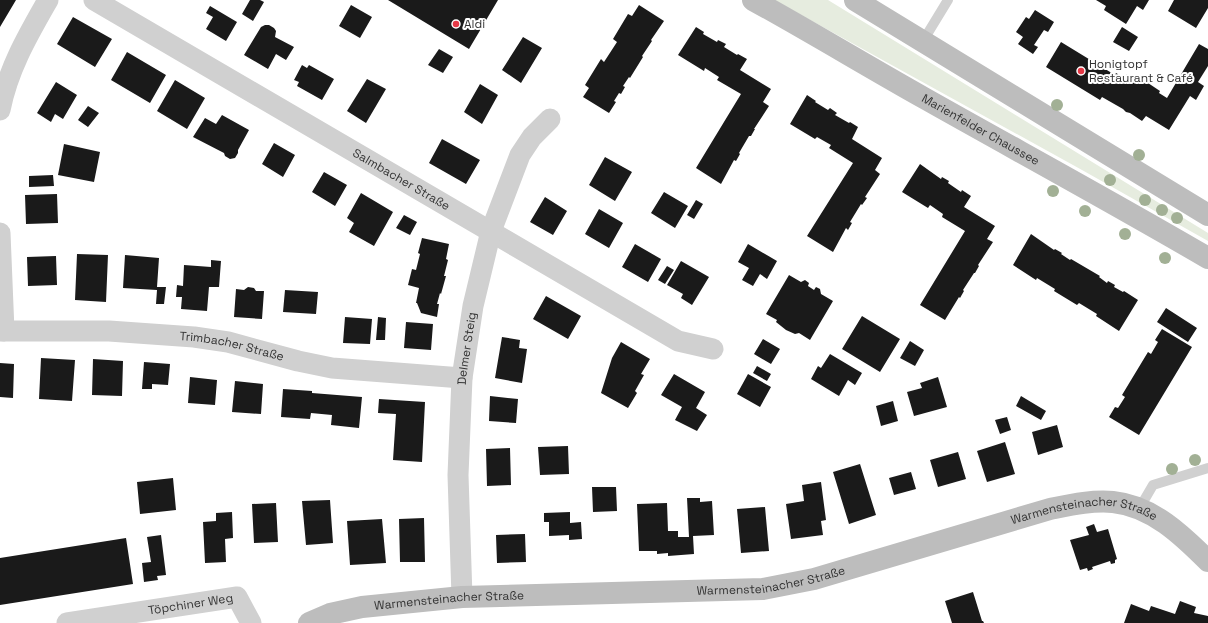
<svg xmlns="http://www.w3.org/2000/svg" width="1208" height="623" viewBox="0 0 1208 623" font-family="'Space Grotesk',sans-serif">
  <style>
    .green { fill: #e6ecdf }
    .building { fill: #1a1a1a }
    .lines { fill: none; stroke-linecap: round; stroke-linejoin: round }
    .lane { stroke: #d0d0d0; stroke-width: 10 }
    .street { stroke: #d0d0d0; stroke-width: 21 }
    .secondary { stroke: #bdbdbd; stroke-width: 22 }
    .tree { fill: #a2b095 }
    .poi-dot { fill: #e63946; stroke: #fff; stroke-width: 1.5 }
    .labels { text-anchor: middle; stroke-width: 4; stroke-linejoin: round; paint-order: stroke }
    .poi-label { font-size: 12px; fill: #333; stroke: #fff; text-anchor: start }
    .street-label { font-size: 12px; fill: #333; stroke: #fff }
  </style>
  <rect width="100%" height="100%" fill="#fff"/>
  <path class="green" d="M774,0H828L1208,233V241L1082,170Z"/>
  <path class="building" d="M0,0H16L0,27Z
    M250,0H260L264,2L253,21L242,14Z
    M388,0H498L469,49Z
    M1096,0H1149L1143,10L1137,6L1126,24L1104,10L1106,6Z
    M1174,0H1208V8L1196,28L1168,11Z
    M351,5L372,17L360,38L339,26Z
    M639,5L664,21L651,40L652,41L642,56L643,57L630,78L629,77L623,86L625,87L621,94L619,93L614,101L616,102L609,113L583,97L589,88L585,85L601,59L604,62L617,42L613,39L628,14L632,16Z
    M210,6L237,22L226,41L206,29L213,17L206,13Z
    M1035,10L1054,22L1048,32L1044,30L1034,45L1038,47L1033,54L1018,44L1023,37L1016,32L1026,17L1029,19Z
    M73,17L112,39L95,67L57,44Z
    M265,25H269L274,28L276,31L275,37L294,47L286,60L276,54L268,69L244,55L261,27Z
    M696,27L704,32L703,34L717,42L718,40L726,44L724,47L737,55L738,54L747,59L740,70L771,89L763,102L769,106L754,129H755L751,136H749L739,153L740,154L736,161L734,160L721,184L696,168L741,94L717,80L719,77L705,68L704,71L678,55Z
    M1122,27L1138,37L1129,51L1113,42Z
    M523,37L542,48L521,83L502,70Z
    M1061,42L1115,75L1116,73L1125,78L1127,74L1139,81L1141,79L1145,80L1148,83L1160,91L1159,93L1167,98L1199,44L1208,49V66L1198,82L1204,86L1196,100L1190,96L1169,130L1146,116L1142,121L1130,113L1126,112L1123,109L1102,97L1100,100L1046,67Z
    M439,49L453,57L443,73L428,65Z
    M127,52L166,75L150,103L111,80Z
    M302,65L307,68L309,65L334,79L322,100L297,86L299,82L294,80Z
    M367,79L386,89L366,123L347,111Z
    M175,80L205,98L187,129L157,111Z
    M56,82L77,95L63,119L55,114L51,122L37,113Z
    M480,84L498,95L482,124L464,112Z
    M807,95L816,101L815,102L828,110L830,108L837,113L835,115L849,123L850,122L858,127L852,139L882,158L875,170L880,174L865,197L867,198L862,205L861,204L850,222L852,223L848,230L846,228L833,252L807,236L853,163L829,148L831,145L817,137L815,139L790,124Z
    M88,106L99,113L88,127L78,120Z
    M222,115L249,130L238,150V153L235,158L230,159L225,156L224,153L193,137L205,118L216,124Z
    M442,139L480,160L466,184L429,163Z
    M274,143L295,155L283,177L262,164Z
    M64,144L100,152L94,182L58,175Z
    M605,157L632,172L615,201L589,185Z
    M920,164L941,179L942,177L949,181L948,183L961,192L962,190L971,196L964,207L995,226L987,239L993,242L978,265L979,266L975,273H974L963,290L964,291L960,298L959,297L945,320L920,305L965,231L942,217L943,214L930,205L928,208L902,192Z
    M324,172L347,185L335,206L312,192Z
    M53,175L54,186L29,187V176Z
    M664,192L688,206L675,228L651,213Z
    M361,193L393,212L374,246L349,232L354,223L347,218Z
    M57,194L58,223L26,224L25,195Z
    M545,197L567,211L553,235L530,222Z
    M696,200L703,204L694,219L687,215Z
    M599,209L623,223L609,248L585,234Z
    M404,215L417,222L410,235L396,228Z
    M1031,234L1054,250L1055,249L1062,253L1061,254L1070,260L1071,259L1100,276L1099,277L1107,283L1108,281L1115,285L1114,287L1123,292L1124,291L1138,300L1119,331L1096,316L1097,314L1079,303L1077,305L1054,291L1055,289L1037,278L1036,280L1013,265Z
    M422,238L449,244L446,259L448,260L444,276H446L441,294L440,293L437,304H439L437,317L421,313L417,303H416L419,288L408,285L412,269L416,270L420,254L418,253Z
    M635,244L661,259L648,282L622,267Z
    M748,244L777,261L767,279L760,274L753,286L742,280L749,268L738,262Z
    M77,254L108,255L106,302L75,300Z
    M125,255L159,258L157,287H166L164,304H156L157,290L123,288Z
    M56,256L57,285L28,286L27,257Z
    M211,260L221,261L219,287H209L207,311L181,309L182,297H176L177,285L183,286L184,265L211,267Z
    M681,261L709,277L692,305L681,298L683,294L667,285Z
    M667,266L674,270L665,284L658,280Z
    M789,275L801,282L805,280L809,283L808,286L814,290L816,287L820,289L821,294L833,301L810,340L799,333L795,334L786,330L776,322L777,320L766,314Z
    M248,287L254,288L256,291H264L262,319L234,317L236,289L244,290Z
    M285,290L318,292L316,314L283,312Z
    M546,296L581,316L568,339L533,319Z
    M1166,308L1197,328L1188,342L1157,322Z
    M862,316L900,339L880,372L842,349Z
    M345,317L372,319L370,344L343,343Z
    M378,317L386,318L385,340H376Z
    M406,322L433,324L431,350L404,348Z
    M1162,329L1192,347L1139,435L1109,417L1115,407L1118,408L1125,397L1122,395L1148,352L1151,354L1158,342L1155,340Z
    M502,337L520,340L519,348L527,349L522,383L495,378Z
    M763,339L780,349L771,364L754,354Z
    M910,341L924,350L915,366L900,358Z
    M621,342L650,359L641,374L644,375L635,391L637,393L628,408L601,393L612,358Z
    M830,354L862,373L855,385L848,380L839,396L811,379L818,366L821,368Z
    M41,358L75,360L72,401L39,399Z
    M93,359L123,361L122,396L92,395Z
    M144,362L170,364L168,385L152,384V389H142Z
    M0,363L14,364L13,398L0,397Z
    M757,366L771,374L767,381L753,373Z
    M674,374L705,392L696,408L707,415L697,431L675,420L682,407L661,395Z
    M748,374L771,387L760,407L737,394Z
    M190,377L217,380L215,405L188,403Z
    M938,377L947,407L914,416L907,392L922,388L920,383Z
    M235,381L263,384L261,414L232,412Z
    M283,389L312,391V393L362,397L359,428L331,425L332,415L311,413L310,419L281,417Z
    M490,396L518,399L516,423L489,421Z
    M1021,396L1046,411L1041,420L1016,406Z
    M379,399L425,402L422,462L393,460L396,414L378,413Z
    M893,401L898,421L881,426L876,406Z
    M1007,417L1011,430L1000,434L995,420Z
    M1057,425L1063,447L1038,455L1032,432Z
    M1005,442L1015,474L987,482L977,451Z
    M568,446L569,474L540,475L538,447Z
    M510,448L511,485L487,486L486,449Z
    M958,452L966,479L938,487L930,460Z
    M860,464L876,515L849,524L833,472Z
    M911,472L916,489L894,495L889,478Z
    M173,478L176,510L140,514L137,482Z
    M821,482L826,520L821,521L823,535L791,539L786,504L804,501L802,485Z
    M592,487H616L617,511L593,512Z
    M687,498H700V502L712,501L714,535L693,536L694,554L668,556V553L657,554V551H639L637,504L667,503L668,531H678V537H689Z
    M330,500L333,543L306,545L302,501Z
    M276,503L278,542L254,543L252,504Z
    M765,507L769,551L741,553L737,509Z
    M232,512L233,538L225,539L226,562L205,563L203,522L216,521V513Z
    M570,512V523L581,522L582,539L569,540V535L549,536V522H544V513Z
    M424,518L425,562H400L399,519Z
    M382,519L386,563L350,565L347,521Z
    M1094,524L1097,532L1108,529L1117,559L1115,560V563L1111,564L1110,561L1092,567L1093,569L1088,571L1087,568L1080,570L1070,540L1089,535L1086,527Z
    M525,534L526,562L497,563L496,535Z
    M161,535L166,575L157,576L158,580L144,582L142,563L151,562L147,537Z
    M126,538L133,584L0,605V558Z
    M973,592L982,621H983L984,623H952L945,601Z
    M1180,601L1196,607L1194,613L1208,616V623H1124L1131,604L1149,611L1151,606L1175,614Z"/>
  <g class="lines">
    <path class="lane" d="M923,41L948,0
      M1139,509L1153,485L1208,468"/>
    <g class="street">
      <path id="s1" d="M94,0L678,341L713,349"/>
      <path d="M0,110C8,69 28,35 48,0"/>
      <path d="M0,233L4,331"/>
      <path id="s2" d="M0,331H109L194,337L228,342L298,361L332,368L462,378"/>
      <path id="s3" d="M462,597L458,475L462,378L473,306L491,231L520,155L532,137L550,119"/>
      <path id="s4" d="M67,623L237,597L251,623"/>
    </g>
    <g class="secondary">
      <path id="s5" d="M753,0C811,32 867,66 924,98C1018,151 1114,203 1208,258"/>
      <path d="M855,0L1208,215"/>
      <path id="s6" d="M309,623L330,614L362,607L462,597L763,589L814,579L1050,509C1070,505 1092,500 1113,502C1152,506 1182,535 1208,561"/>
    </g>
  </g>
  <g class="tree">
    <circle cx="1057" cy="105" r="6"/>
    <circle cx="1139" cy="155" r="6"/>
    <circle cx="1110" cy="180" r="6"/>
    <circle cx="1053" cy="191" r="6"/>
    <circle cx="1145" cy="200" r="6"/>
    <circle cx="1162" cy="210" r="6"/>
    <circle cx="1085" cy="211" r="6"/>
    <circle cx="1177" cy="218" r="6"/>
    <circle cx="1125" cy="234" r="6"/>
    <circle cx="1165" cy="258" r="6"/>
    <circle cx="1195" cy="460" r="6"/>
    <circle cx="1172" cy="469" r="6"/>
  </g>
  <g class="poi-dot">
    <circle cx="456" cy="24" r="4"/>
    <circle cx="1081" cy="71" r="4"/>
  </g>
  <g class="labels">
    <g class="poi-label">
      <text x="464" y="28">Aldi</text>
      <text x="1089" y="68">Honigtopf<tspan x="1089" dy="14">Restaurant &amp; Café</tspan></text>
    </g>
    <g class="street-label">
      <text dy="4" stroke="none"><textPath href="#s5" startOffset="262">Marienfelder Chaussee</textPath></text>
      <text dy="4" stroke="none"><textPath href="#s1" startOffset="356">Salmbacher Straße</textPath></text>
      <text dy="4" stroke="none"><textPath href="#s2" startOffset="233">Trimbacher Straße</textPath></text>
      <text dy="4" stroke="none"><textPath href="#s3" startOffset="249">Delmer Steig</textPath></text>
      <text dy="4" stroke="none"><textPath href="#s6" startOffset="790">Warmensteinacher Straße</textPath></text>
      <text dy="4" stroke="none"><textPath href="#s6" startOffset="466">Warmensteinacher Straße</textPath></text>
      <text dy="4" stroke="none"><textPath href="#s6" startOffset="143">Warmensteinacher Straße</textPath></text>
      <text dy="4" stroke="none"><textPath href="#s4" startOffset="125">Töpchiner Weg</textPath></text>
    </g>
  </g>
</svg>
